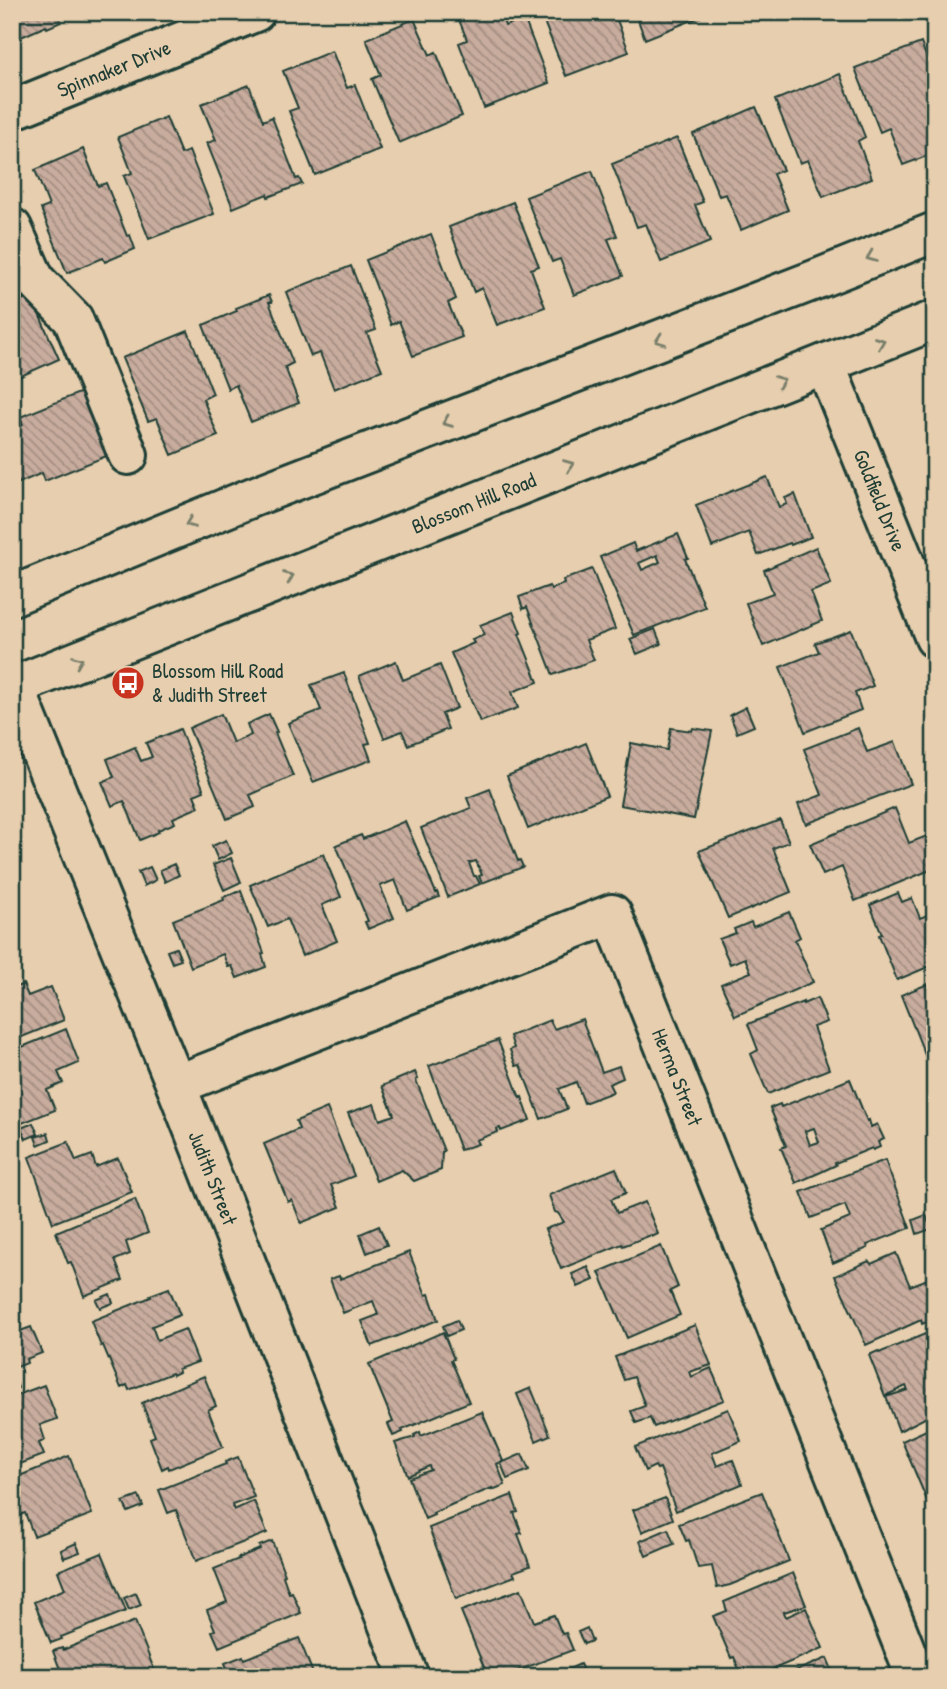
<svg xmlns="http://www.w3.org/2000/svg" width="947" height="1689" viewBox="0 0 947 1689" font-family="'Patrick Hand',sans-serif">
  <style>
    .building { fill: url(#building-back-hatch); stroke: #1f3d34; stroke-width: 2; fill-rule: evenodd }
    .lines { fill: none; stroke-linecap: round; stroke-linejoin: round }
    .minor-casing { stroke: #1f3d34; stroke-width: 44 }
    .major-casing { stroke: #1f3d34; stroke-width: 44 }
    .minor { stroke: #e6ceae; stroke-width: 38 }
    .major { stroke: #e6ceae; stroke-width: 38 }
    .oneway { stroke: #797e6b }
    .labels { text-anchor: middle; stroke-width: 7; stroke-linejoin: round; paint-order: stroke }
    .street-label { font-size: 21px; fill: #1f3d34; stroke: #e6ceae }
    .poi-label { font-size: 21px; fill: #1f3d34; stroke: #e6ceae; text-anchor: start }
  </style>
  <defs>
    <pattern id="building-back-hatch" width="6" height="6" patternUnits="userSpaceOnUse" patternTransform="scale(1.75)"><rect width="6" height="6" fill="#c8ac9d"/><path d="M-1 5l2 2M0 0l6 6M5-1l2 2" fill="none" stroke="#a28d81"/></pattern>
  </defs>
  <rect width="100%" height="100%" fill="#e6ceae"/>
  <filter id="ink" filterUnits="userSpaceOnUse"><feTurbulence type="fractalNoise" baseFrequency=".0143" numOctaves="2"/><feDisplacementMap in="SourceGraphic" scale="14" xChannelSelector="R" yChannelSelector="G"/><feConvolveMatrix kernelMatrix="1 2 1 2 8 2 1 2 1" color-interpolation-filters="sRGB"/></filter>
  <g filter="url(#ink)">
    <path class="building" d="M12,12H57L61,22L47,28L46,26L12,41Z
      M456,12H500L505,26L524,18L549,83L484,108L459,43L467,40Z
      M540,12H614L629,52L566,76Z
      M635,12H710V13L645,39Z
      M414,19L430,55L436,52L462,116L399,143L372,79L381,75L366,39Z
      M921,43L935,79V153L903,165L889,128L880,132L855,68Z
      M332,51L347,88L355,85L380,149L315,175L289,111L298,108L283,71Z
      M840,74L865,137L858,141L872,178L823,197L808,160L800,163L775,100Z
      M249,85L263,121L272,117L296,179L299,178L302,184L268,197L267,194L233,208L207,143L216,140L201,104Z
      M756,107L783,170L773,174L788,210L741,230L726,194L719,196L693,134Z
      M166,117L181,154L189,151L214,214L149,239L124,176L132,173L118,137Z
      M677,138L703,202L695,205L710,242L661,262L646,224L637,227L612,164Z
      M83,149L98,186L106,183L127,236L130,235L135,249L105,262L103,258L67,273L41,209L49,206L35,170Z
      M592,171L617,236L608,239L623,276L574,295L560,259L552,262L526,197Z
      M513,202L539,266L531,269L545,307L497,325L482,288L474,292L449,227Z
      M431,234L456,299L448,303L462,337L413,356L399,321L391,325L366,260Z
      M351,266L376,330L367,333L382,370L334,389L320,353L311,356L286,292Z
      M269,295L272,302H269L293,363L285,367L299,403L251,422L236,385L228,389L203,325L237,311L236,308Z
      M31,296L59,359L12,380V304Z
      M188,331L213,394L203,399L218,436L172,455L157,418L148,421L122,358Z
      M84,391L109,455L45,481L42,473L12,486V429L23,425L20,417Z
      M767,477L779,507L787,504L785,498L795,494L811,537L791,545L790,543L758,555L749,532L712,547L696,505Z
      M678,534L688,558L685,559L705,607L634,635L600,557L633,543L636,551ZM657,555L660,562L642,570L639,563Z
      M816,547L831,584L811,592L822,621L763,646L746,603L773,593L764,570Z
      M592,569L615,629L586,640L594,660L553,675L527,607L523,609L519,597L549,586L551,589L564,584L563,580Z
      M513,612L521,633L519,634L538,682L512,692L518,708L480,722L451,653L474,643L472,640L484,635L480,625Z
      M655,629L661,644L637,654L630,639Z
      M851,630L873,686L855,693L861,710L805,732L780,667L819,652L815,643Z
      M396,661L403,680L440,665L457,708L442,714L448,729L408,745L402,731L384,738L359,676Z
      M344,673L370,743L365,744L371,760L313,782L288,723L321,710L311,685Z
      M746,707L754,726L737,733L730,715Z
      M221,714L233,743L251,735L247,724L269,714L277,732L275,733L293,776L250,795L255,807L227,819L189,728Z
      M671,728L692,731L693,728L712,731L694,819L620,805L631,743L667,750Z
      M858,728L867,752L895,742L911,784L806,824L798,804L822,795L804,749Z
      M180,729L204,791L194,795L199,807L173,818L175,823L158,830L159,832L140,840L124,801L112,806L102,782L114,777L107,759L135,747L141,761L152,757L146,743Z
      M586,743L607,796L528,829L507,776Z
      M490,789L518,861L520,860L523,867L482,883L479,876L482,875L476,861L469,863L474,876H476L480,884L448,897L421,828L471,808L467,798Z
      M895,808L909,843L932,834L935,842V868L855,901L842,867L823,875L810,844Z
      M780,820L789,842L773,848L791,892L728,918L699,851Z
      M405,821L436,893L437,892L439,897L407,910L395,880L380,886L394,918L368,929L365,922L368,921L336,845L361,835L363,839Z
      M226,840L232,853L218,860L212,846Z
      M323,854L341,897L322,905L337,941L302,956L287,919L268,927L250,885Z
      M231,858L241,882L224,890L213,865Z
      M174,864L179,875L165,882L160,870Z
      M150,867L156,880L144,886L138,872Z
      M241,891L264,953L262,954L266,967L237,978L232,966L228,967L223,954L191,967L173,920L224,900L223,897Z
      M898,893L902,902L912,898L920,918L935,912V964L897,980L879,935L882,934L870,905Z
      M789,912L800,937L795,940L813,982L735,1016L721,984L751,972L745,958L730,964L719,939L736,933L734,929L751,922L753,927Z
      M176,948L181,960L172,963L167,951Z
      M935,981V1057L927,1060L901,995Z
      M23,984L28,996L51,987L64,1020L12,1041V989Z
      M817,998L827,1022L813,1027L829,1069L768,1094L751,1054L758,1050L748,1024L803,1002V1004Z
      M582,1019L602,1072L619,1066L623,1078L609,1084L613,1092L584,1103L576,1082L559,1089L567,1109L541,1119L520,1065L516,1066L510,1050L514,1048L510,1036L550,1020L554,1029Z
      M66,1029L79,1063L58,1072L63,1083L47,1090L55,1110L17,1125L12,1113V1051Z
      M498,1040L520,1098L522,1097L530,1120L501,1131L500,1128L497,1129L498,1132L476,1140L478,1144L460,1150L429,1066Z
      M415,1072L418,1079L416,1080L444,1151L442,1152L441,1170L414,1181L402,1170L376,1181L348,1113L374,1104L380,1120L394,1115L382,1086Z
      M850,1079L867,1121L869,1120L871,1127L877,1124L884,1139L878,1142L880,1147L873,1150L872,1148L835,1163L836,1165L821,1172L796,1183L781,1148L786,1146L770,1108L780,1104L781,1107ZM814,1128L819,1142L810,1145L805,1131Z
      M327,1108L354,1176L331,1185L340,1207L301,1223L292,1200L288,1202L264,1144L299,1129L296,1121Z
      M33,1123L38,1134L26,1139L21,1128Z
      M48,1133L50,1140L38,1145L35,1137Z
      M68,1142L76,1161L92,1155L96,1167L118,1158L132,1192L53,1223L29,1157Z
      M885,1160L910,1228L867,1245L868,1248L833,1263L821,1230L850,1218L845,1205L811,1218L801,1192Z
      M616,1168L626,1193L611,1199L617,1213L645,1202L658,1234L652,1237L651,1235L623,1246L622,1244L561,1269L545,1229L564,1222L558,1213L555,1212L549,1195Z
      M135,1199L148,1233L126,1242L130,1254L115,1260L123,1280L84,1296L71,1262L68,1263L56,1232Z
      M926,1215L931,1229L917,1234L913,1220Z
      M379,1226L387,1245L367,1253L360,1234Z
      M661,1246L678,1287L670,1291L680,1315L627,1338L599,1272Z
      M409,1252L426,1295L429,1294L438,1320L372,1346L362,1321L378,1315L373,1301L343,1313L330,1279L339,1276L340,1279Z
      M896,1253L910,1286L930,1278L935,1289V1319L922,1324L921,1320L866,1345L835,1276L869,1261L871,1264Z
      M588,1267L594,1280L578,1287L572,1274Z
      M169,1288L180,1315L152,1326L157,1340L185,1329L198,1362L178,1369L179,1372L173,1375L172,1373L129,1390L127,1385L121,1388L103,1345L101,1346L91,1321L151,1297L150,1295Z
      M110,1294L113,1303L100,1308L96,1300Z
      M457,1320L461,1330L447,1336L443,1326Z
      M12,1325L15,1333L31,1327L42,1353L26,1359L27,1363L12,1369Z
      M695,1325L711,1365L689,1372L691,1377L711,1368L724,1400L654,1427L650,1418L636,1423L631,1411L645,1406L634,1377L624,1380L615,1357Z
      M935,1330V1413L899,1431L886,1397L908,1390L906,1386L885,1396L869,1355L878,1351L879,1353Z
      M443,1332L454,1359L451,1360L469,1402L402,1430L403,1432L393,1436L388,1424L393,1422L369,1364Z
      M14,1376L18,1388L12,1391V1377Z
      M204,1376L216,1406L208,1410L223,1447L169,1469L168,1466L162,1469L150,1438L155,1436L142,1403Z
      M44,1385L57,1419L40,1425L45,1440L39,1443L44,1455L12,1467V1397Z
      M531,1388L550,1435L536,1441L517,1394Z
      M728,1409L741,1441L712,1453L717,1466L733,1460L742,1484L676,1511L660,1468L657,1469L655,1466L645,1471L635,1447Z
      M482,1412L503,1461L497,1464L505,1485L492,1490V1488L453,1504L433,1513L434,1515L425,1519L409,1478L431,1470L429,1466L408,1476L395,1443L415,1437L414,1435L420,1432L421,1436Z
      M935,1426V1509L931,1510L902,1441Z
      M522,1454L529,1470L507,1479L501,1463Z
      M69,1456L92,1514L34,1536L25,1513L12,1518V1479Z
      M238,1457L254,1497L232,1505L234,1510L254,1501L267,1533L196,1561L176,1510L168,1513L159,1490L226,1464L225,1462Z
      M762,1492L789,1561L730,1585L717,1588L712,1566L698,1568L689,1540L686,1541L679,1524Z
      M512,1495L518,1512L514,1513L522,1533L518,1534L530,1566L513,1572L515,1576L456,1599L429,1528Z
      M139,1496L143,1506L128,1512L123,1502Z
      M665,1498L673,1519L642,1532L633,1510Z
      M668,1529L674,1544L646,1556L640,1541Z
      M272,1541L285,1575L283,1576L289,1593L292,1592L301,1613L219,1647L212,1631L215,1630L207,1610L227,1602L214,1569L239,1559L238,1558L260,1549L259,1546Z
      M76,1543L80,1552L64,1558L61,1550Z
      M102,1553L126,1611L61,1637L62,1639L51,1643L34,1602L65,1589L58,1571Z
      M793,1573L806,1605L784,1612L786,1617L806,1608L823,1648L755,1677H742L734,1657L731,1658L713,1616L727,1611L724,1602Z
      M521,1589L534,1622L554,1615L562,1634L566,1633L573,1650L500,1677H488L461,1611Z
      M136,1593L141,1605L129,1610L124,1598Z
      M135,1621L157,1677H63L53,1651L62,1648L63,1650Z
      M587,1628L592,1641L584,1644L578,1632Z
      M299,1638L314,1676L323,1673L325,1677H230L225,1663L243,1656L244,1659Z
      M827,1658L835,1677H781Z
      M580,1664L586,1677H543L559,1670L560,1673Z"/>
    <g class="lines">
      <defs>
        <g id="minor">
          <path id="s1" d="M12,110L255,12"/>
          <path d="M12,228L35,280L73,319L128,455"/>
          <path id="s2" d="M825,364L935,638"/>
          <path id="s3" d="M12,681L176,1085L409,1677"/>
          <path id="s4" d="M176,1085L612,914L916,1677"/>
        </g>
        <g id="major">
          <path d="M12,596L253,497L812,281L935,232"/>
          <path id="s5" d="M12,687L935,320"/>
        </g>
      </defs>
      <use href="#minor" class="minor-casing"/>
      <use href="#major" class="major-casing"/>
      <use href="#minor" class="minor"/>
      <use href="#major" class="major"/>
    </g>
    <defs><path id="oneway-chevron" d="M-2-3.5L2.5 0L-2 3.5" fill="none" stroke-width="1.6" stroke-linecap="round" stroke-linejoin="round" transform="scale(1.75)"/></defs>
    <g class="oneway">
      <use href="#oneway-chevron" transform="translate(871 257) rotate(158)"/>
      <use href="#oneway-chevron" transform="translate(660 340) rotate(159)"/>
      <use href="#oneway-chevron" transform="translate(880 342) rotate(-22)"/>
      <use href="#oneway-chevron" transform="translate(780 381) rotate(-22)"/>
      <use href="#oneway-chevron" transform="translate(447 422) rotate(159)"/>
      <use href="#oneway-chevron" transform="translate(569 465) rotate(-22)"/>
      <use href="#oneway-chevron" transform="translate(190 523) rotate(158)"/>
      <use href="#oneway-chevron" transform="translate(289 577) rotate(-22)"/>
      <use href="#oneway-chevron" transform="translate(78 661) rotate(-22)"/>
    </g>
  </g>
  <defs>
    <symbol id="bus-disc" viewBox="-11 -11 22 22"><circle r="9.5" fill="#c8321e" stroke="#e6ceae"/><path d="M-5-6H5V4H4V6H2V4H-2V6H-4V4H-5ZM-3.5-4V0h7V-4ZM-3.5 1.2v1.5H-2V1.2ZM2 1.2v1.5H3.5V1.2Z" fill="#fff"/></symbol>
  </defs>
  <g fill-rule="evenodd">
    <use href="#bus-disc" x="109" y="664" width="38" height="38"/>
  </g>
  <g class="labels">
    <g class="street-label">
      <text dy="7" stroke="none"><textPath href="#s1" startOffset="110">Spinnaker Drive</textPath></text>
      <text dy="7" stroke="none"><textPath href="#s2" startOffset="147">Goldfield Drive</textPath></text>
      <text dy="7" stroke="none"><textPath href="#s5" startOffset="497">Blossom Hill Road</textPath></text>
      <text dy="7" stroke="none"><textPath href="#s4" startOffset="644">Herma Street</textPath></text>
      <text dy="7" stroke="none"><textPath href="#s3" startOffset="536">Judith Street</textPath></text>
    </g>
    <g class="poi-label">
      <text x="152" y="678">Blossom Hill Road<tspan x="152" dy="24">&amp; Judith Street</tspan></text>
    </g>
  </g>
  <rect width="947" height="1689" fill="none" stroke="#e6ceae" stroke-width="42"/>
  <rect x="21" y="21" width="905" height="1647" fill="none" stroke="#1f3d34" stroke-width="2.5" filter="url(#ink)"/>
</svg>
